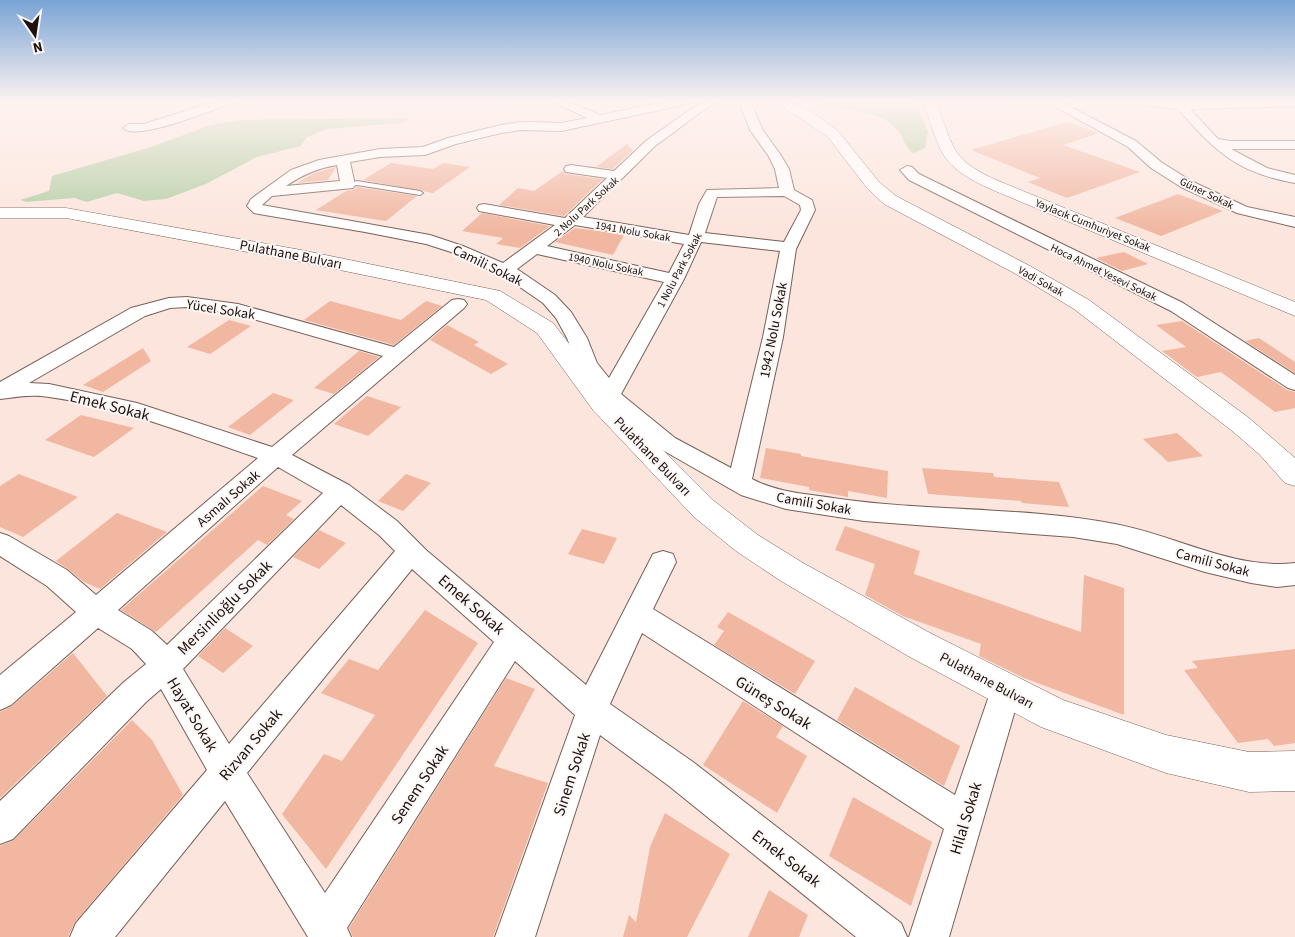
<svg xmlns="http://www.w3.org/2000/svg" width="1295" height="937" viewBox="0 0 1295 937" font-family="'Source Sans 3',sans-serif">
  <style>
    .green { fill: #b4cea4 }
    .building { fill: #f1b7a1 }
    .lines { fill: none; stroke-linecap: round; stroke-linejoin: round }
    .lane-casing { stroke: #776057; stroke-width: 2 }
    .street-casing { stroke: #776057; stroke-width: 2 }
    .secondary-casing { stroke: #776057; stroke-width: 1 }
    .lane { fill: #fff; fill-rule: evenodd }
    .street { fill: #fff; fill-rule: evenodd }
    .secondary { fill: #fff; fill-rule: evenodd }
    .labels { text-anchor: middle; stroke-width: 4; stroke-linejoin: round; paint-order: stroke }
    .far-street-label { font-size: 11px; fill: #1b110e; stroke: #fcf7f5 }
    .street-label { font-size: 14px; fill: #1b110e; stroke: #fcf7f5 }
    .near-street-label { font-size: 16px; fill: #1b110e; stroke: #fcf7f5 }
  </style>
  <rect width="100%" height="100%" fill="#fce5dd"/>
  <path class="green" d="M824,101H917L920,114L928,131L925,148L913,153C902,143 906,140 898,131C884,111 851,111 829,107Z
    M408,118V120L401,123L327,129L307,137L301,146L257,157L206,184L166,199L144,201L117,193L87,202L74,198L27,202L20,200L49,191L52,176L151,147L211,125L240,120Z"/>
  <path class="building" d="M1067,122L1099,133L1063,145L1140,172L1067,198L1028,182L1040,178L971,150Z
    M627,144L633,150L613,169L596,167Z
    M391,163L433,169L443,163L470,167L433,193L363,180Z
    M336,167L328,180L297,183L314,173Z
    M563,171L566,174L603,179L564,216L499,205L518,188L534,191Z
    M357,187L417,196L386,221L316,210L346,191L353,190Z
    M1178,194L1223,211L1161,236L1115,218Z
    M482,213L550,226L520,248L496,244L503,238L462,231Z
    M575,228L599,231L624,235L613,255L555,242Z
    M1124,252L1148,264L1122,271L1096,258Z
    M330,301L401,320L426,301L442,306L394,345L304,320Z
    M229,320L251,326L210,354L187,347Z
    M1182,321L1287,390L1295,392V408L1275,412L1221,372L1197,377L1162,351L1186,347L1156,325Z
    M447,325L479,342L474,345L508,364L491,374L430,340Z
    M1259,338L1295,362V373L1245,341Z
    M143,348L151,361L103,392L83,385Z
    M359,351L379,357L334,394L314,388Z
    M273,393L294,400L250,435L228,427Z
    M367,396L401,407L368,436L334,424Z
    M81,415L134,428L94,457L45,440Z
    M1177,433L1203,456L1168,462L1143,439Z
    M766,448L801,454V456L888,471L887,498L848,491V497L809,490V487L760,478Z
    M922,468L993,473L994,477L1059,482L1069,507L1022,503L1021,501L928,494Z
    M19,474L78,497L23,537L0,527V486Z
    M406,474L431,483L403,511L378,501Z
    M263,486L302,501L286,515L294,519L267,545L258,540L156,632L121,610Z
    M117,513L167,532L100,589L84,582L68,569L56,561Z
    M845,526L920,551L914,574L1081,632L1084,575L1124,588V715L1024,678L979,656L981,644L903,616L865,595L875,564L835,550Z
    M582,529L617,538L604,564L568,554Z
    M319,530L346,543L319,569L293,557Z
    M425,610L478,643L326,869L282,814L324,754L342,761L375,715L321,693L349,659L378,670Z
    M728,612L815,661L795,694L714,645L724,631L717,627Z
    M225,628L253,646L223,673L198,656Z
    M1295,649V743L1274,746L1268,739L1238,743L1184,670L1198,668L1192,661Z
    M73,653L107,696L0,798V712L12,706Z
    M506,678L535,689L494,766L548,783L493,937H353L349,928Z
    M855,687L960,746L944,786L837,720Z
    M743,701L783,726L776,737L807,756L777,813L703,765Z
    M132,720L152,740L183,795L75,922L68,937H0V846L14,840Z
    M853,797L932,842L911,906L829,856Z
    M665,813L730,854L687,937H623L629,915L636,922L650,847Z
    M769,890L808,915L799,937H748Z"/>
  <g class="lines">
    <defs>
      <path id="lane" d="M357,181L420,191L423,193L420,195L357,185L348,187L345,185Z"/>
      <path id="street" d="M217,101H234L233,103C214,109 136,142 123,128L129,124H144Z
        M552,101H567L600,115L670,101H693L688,104L561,131L521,130L501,133L456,144L425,155L380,157L350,162L355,185L353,188L272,196L262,205L430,235L463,246L503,263L555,225L479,211L477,208L479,205L484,204L565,218L607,178L566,172L564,169L566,166L571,165L614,171L647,140L703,101H716L655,146L583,217L689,235L699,204L707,190L779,188L775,169L768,155L750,130L742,109L737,101H748L754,109L762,129L780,154L789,169L794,190L812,200L815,210L796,249L783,337L752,479C776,492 806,494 833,498C926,512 1022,506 1115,524C1175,535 1233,570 1295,563V585L1277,587L1251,583L1205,572L1117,544L1073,537L864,521L786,509L741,495L659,448L609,408L577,364L567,338L556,318L543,303L507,278L451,252L426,244L365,232L259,214L254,213L247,206L251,199L291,170L319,160L380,149L423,147L448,138L501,125L521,122L561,123L587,118ZM337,165L340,181L286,186C302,175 318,168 337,165ZM784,196L800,205L801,210L784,242L705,233L717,197ZM575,225L684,244L669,273L547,246ZM701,242L780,251L763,337L731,468L675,438L621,394L684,279ZM537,254L664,282L609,378L597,363L587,338L571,312L555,295L517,269Z
        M1045,101H1059L1136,141L1161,162L1191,181L1247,207L1295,217V227L1237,213L1181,187L1151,168L1128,147Z
        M1125,101H1295V106L1190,109L1218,139L1230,141H1295V149H1231L1267,168L1295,175V183C1237,173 1215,151 1178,109L1130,104Z
        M907,166L912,167L919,174L1183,303L1295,375V390L1288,388L1171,311L909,180L900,170Z
        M187,297L238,304L394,347L452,300L458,299L464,300L467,304L464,308L292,455L349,485L397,521L426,550L586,685L653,554L663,551L673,554L676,562L653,609L955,795L991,690L1002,685L1013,690L1018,700L949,937H909L944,829L642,633L610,704L693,762L901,923L907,937H856L669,786L600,735L535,937H495L575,715L515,661L347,928L351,937H308L225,801L115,937H70L76,923L207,770L161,689L146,702L13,839L0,844V801L124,682L146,664L132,649L98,628L11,705L0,710V675L76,612L47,586L0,556V533L9,536L67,570L96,595L258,458C190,435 121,407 49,397C33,394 16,397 0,399V382L131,308L169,298ZM187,307L236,314L383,356L272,447L137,403L49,384L29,383L145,316L170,308ZM278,467L323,493L167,645L152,631L118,610ZM341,505L379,535L395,551L229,744L183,669ZM412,569L494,642L325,893L247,773Z"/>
      <path id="secondary" d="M774,101H790L822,119L838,131L879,182L896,196L1030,266L1089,300L1249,418L1295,458V486L1285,483L1259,454L1231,430L1074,309L1016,274L884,204L867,188L828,137Z
        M922,101H935C943,116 946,133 954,148C966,170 997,180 1018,189L1295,302V316L1007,196C981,185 950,173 939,146C932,131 929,115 922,101Z
        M0,208H66L301,250L500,291L553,323L611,398L714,501L758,535L803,563L932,634L1063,700L1166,735L1249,752L1295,751V791L1249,792L1166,773L1041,727L908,656L781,581L736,551L694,517L593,410L537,333L486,300L301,262L66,218H0Z"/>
    </defs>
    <use href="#lane" class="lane-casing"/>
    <use href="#street" class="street-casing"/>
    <use href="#secondary" class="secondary-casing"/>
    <use href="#lane" class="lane"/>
    <use href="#street" class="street"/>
    <use href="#secondary" class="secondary"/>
  </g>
  <linearGradient id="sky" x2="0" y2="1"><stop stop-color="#79a4d6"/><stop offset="0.44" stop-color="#fef3f0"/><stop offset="1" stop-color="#fef3f0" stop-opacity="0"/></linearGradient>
  <rect width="1295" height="232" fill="url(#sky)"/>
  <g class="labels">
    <g class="far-street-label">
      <text transform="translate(1207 193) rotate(26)" y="4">Güner Sokak</text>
      <text transform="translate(586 206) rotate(-42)" y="4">2 Nolu Park Sokak</text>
      <text transform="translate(1093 225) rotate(22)" y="4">Yaylacık Cumhuriyet Sokak</text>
      <text transform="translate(633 231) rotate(10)" y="4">1941 Nolu Sokak</text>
      <text transform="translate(606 264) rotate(12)" y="4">1940 Nolu Sokak</text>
      <text transform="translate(679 270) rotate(-62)" y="4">1 Nolu Park Sokak</text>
      <text transform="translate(1104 272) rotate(26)" y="4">Hoca Ahmet Yesevi Sokak</text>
      <text transform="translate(1041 281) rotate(29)" y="4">Vadi Sokak</text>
    </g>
    <g class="street-label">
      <text transform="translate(291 254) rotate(11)" y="5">Pulathane Bulvarı</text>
      <text transform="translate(488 265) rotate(26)" y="5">Camili Sokak</text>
      <text transform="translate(221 309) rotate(9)" y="5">Yücel Sokak</text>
      <text transform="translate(773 330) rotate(-79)" y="5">1942 Nolu Sokak</text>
      <text transform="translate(653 456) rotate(46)" y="5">Pulathane Bulvarı</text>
      <text transform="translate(228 498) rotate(-41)" y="5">Asmalı Sokak</text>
      <text transform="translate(814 503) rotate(10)" y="5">Camili Sokak</text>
      <text transform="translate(1213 562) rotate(15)" y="5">Camili Sokak</text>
      <text transform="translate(987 680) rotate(28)" y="5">Pulathane Bulvarı</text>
    </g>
    <g class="near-street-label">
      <text transform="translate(110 405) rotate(14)" y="6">Emek Sokak</text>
      <text transform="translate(472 604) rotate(41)" y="6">Emek Sokak</text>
      <text transform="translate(224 607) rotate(-45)" y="6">Mersinlioğlu Sokak</text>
      <text transform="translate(774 702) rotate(32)" y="6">Güneş Sokak</text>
      <text transform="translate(193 714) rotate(59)" y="6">Hayat Sokak</text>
      <text transform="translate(250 744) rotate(-50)" y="6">Rizvan Sokak</text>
      <text transform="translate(571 774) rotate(-72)" y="6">Sinem Sokak</text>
      <text transform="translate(419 784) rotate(-57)" y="6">Senem Sokak</text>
      <text transform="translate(965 818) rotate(-73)" y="6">Hilal Sokak</text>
      <text transform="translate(787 858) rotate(38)" y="6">Emek Sokak</text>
    </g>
  </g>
  <g transform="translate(35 35) rotate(167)" stroke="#fcf7f5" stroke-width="4" paint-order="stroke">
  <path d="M0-4L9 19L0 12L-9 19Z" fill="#1b110e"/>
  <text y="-8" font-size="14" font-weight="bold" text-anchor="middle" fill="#1b110e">N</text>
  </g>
</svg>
